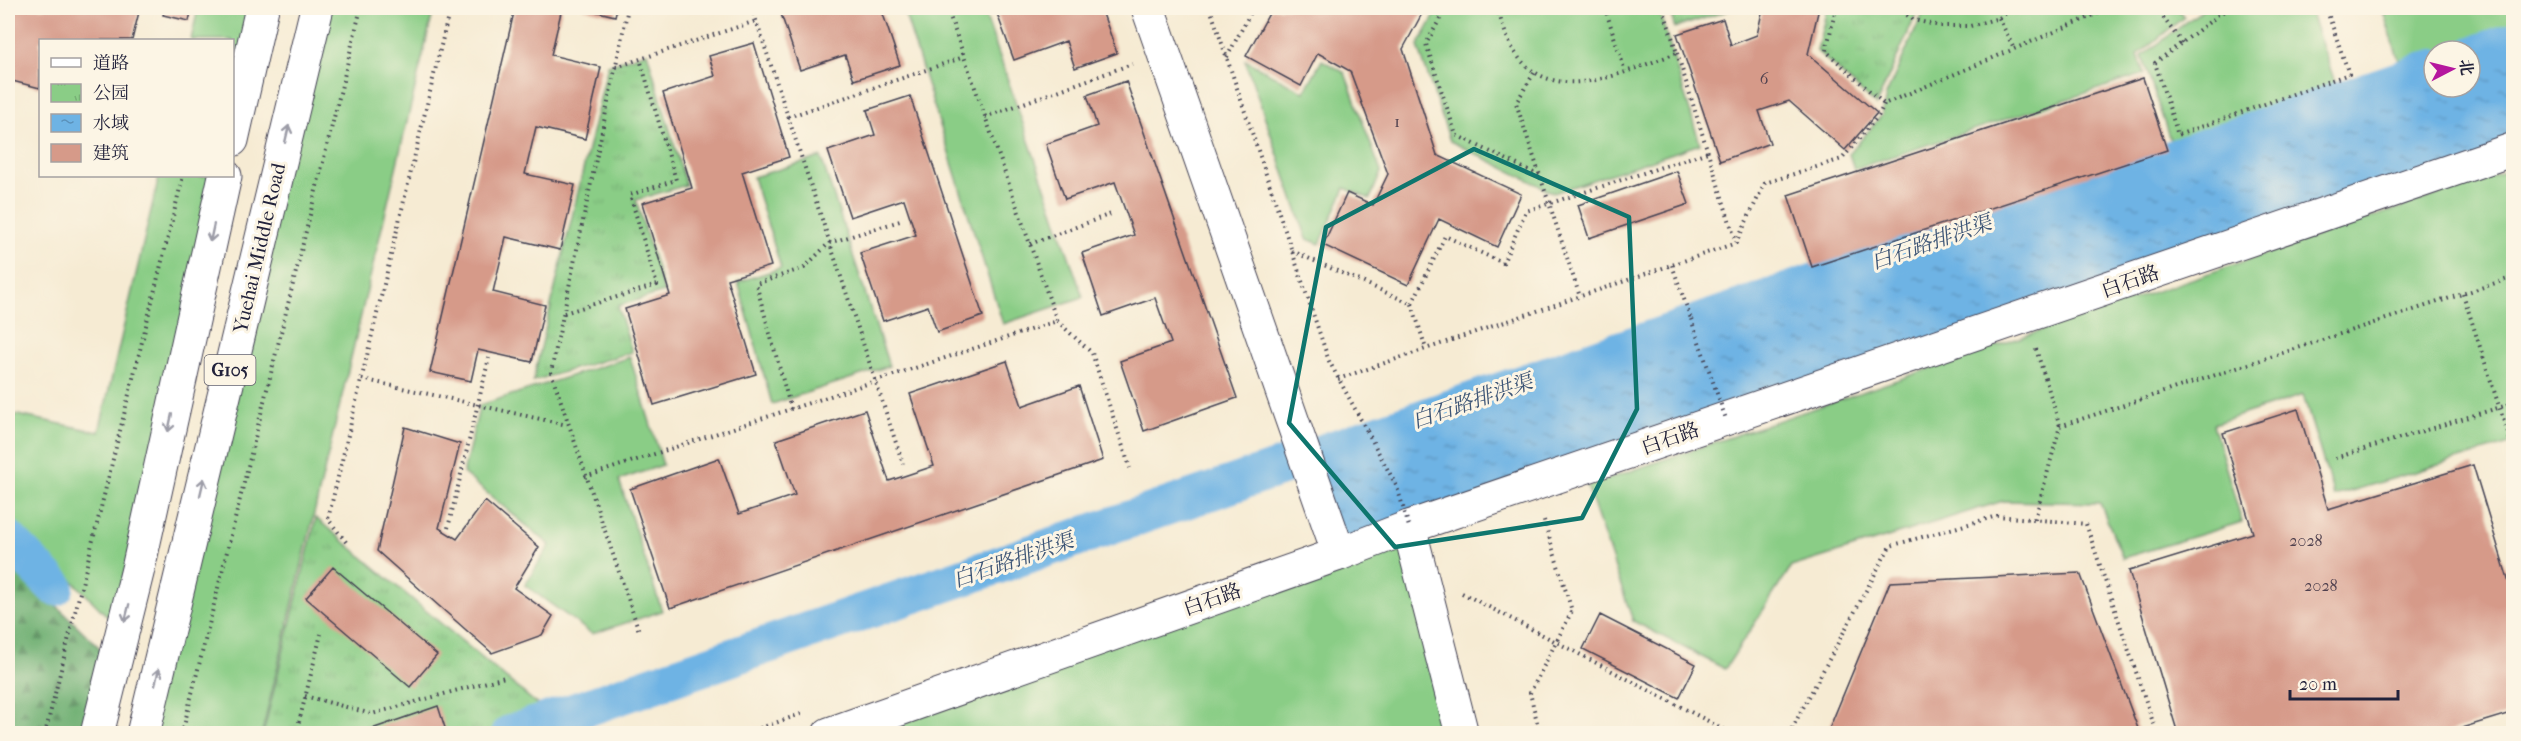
<svg xmlns="http://www.w3.org/2000/svg" width="2521" height="741" viewBox="0 0 2521 741" font-family="'IM FELL French Canon','Noto Serif SC',serif">
  <style>
    .grass { fill: #8acd86; stroke: #567860; stroke-width: 1.5 }
    .forest { fill: url(#forest-firs); stroke: #486957; stroke-width: 1.5 }
    .park { fill: url(#park-tufts); stroke: #567860; stroke-width: 1.5 }
    .water { fill: url(#water-ripples); stroke: #486a90; stroke-width: 1.5 }
    .lines { fill: none; stroke-linecap: round; stroke-linejoin: round }
    .canal { stroke: #6eb3e4; stroke-width: 38 }
    .building { fill: #d69a89 }
    .minor-casing { stroke: #424052; stroke-width: 35 }
    .major-casing { stroke: #424052; stroke-width: 35 }
    .highway-casing { stroke: #424052; stroke-width: 35 }
    .path { stroke: #424052; stroke-width: 4; stroke-dasharray: 1.5 4.5; stroke-linecap: butt }
    .minor { stroke: #fff; stroke-width: 33 }
    .major { stroke: #fff; stroke-width: 33 }
    .highway { stroke: #fff; stroke-width: 33 }
    .path-bridge { stroke: #424052; stroke-width: 4; stroke-dasharray: 1.5 4.5; stroke-linecap: butt }
    .oneway { stroke: #9c9ca7 }
    .marked { fill: none; stroke: #0f766e; stroke-width: 4.5; stroke-linejoin: round }
    .labels { text-anchor: middle; stroke-width: 6; stroke-linejoin: round; paint-order: stroke }
    .number-label { font-size: 16px; fill: #4f404e }
    .shield { fill: #fcf5e5; stroke: #63616e; stroke-width: 1.5 }
    .shield-label { font-size: 18px; font-weight: bold; fill: #22223b }
    .street-label { font-size: 20px; fill: #22223b; stroke: #fcf5e5 }
    .water-label { font-size: 21px; font-style: italic; fill: #3d5576; stroke: #fcf5e5 }
  </style>
  <defs>
    <pattern id="forest-firs" width="22" height="20" patternUnits="userSpaceOnUse" patternTransform="scale(1.5)"><rect width="22" height="20" fill="#6fb073"/><path d="M5 1l3.5 6h-7zM16 11l3.5 6h-7z" fill="#5b8f60"/></pattern>
    <pattern id="park-tufts" width="24" height="20" patternUnits="userSpaceOnUse" patternTransform="scale(1.5)"><rect width="24" height="20" fill="#8acd86"/><path d="M3 7l-1-3M5 7V3M7 7l1-3M15 17l-1-3M17 17v-4M19 17l1-3" fill="none" stroke="#77b075"/></pattern>
    <pattern id="water-ripples" width="26" height="14" patternUnits="userSpaceOnUse" patternTransform="scale(1.5)"><rect width="26" height="14" fill="#6eb3e4"/><path d="M2 4q2-2 4 0t4 0M15 11q2-2 4 0t4 0" fill="none" stroke="#5a91ba"/></pattern>
  </defs>
  <rect width="100%" height="100%" fill="#fcf5e5"/>
  <filter id="ink" filterUnits="userSpaceOnUse"><feTurbulence type="fractalNoise" baseFrequency=".0167" numOctaves="2"/><feDisplacementMap in="SourceGraphic" scale="12" xChannelSelector="R" yChannelSelector="G"/><feConvolveMatrix kernelMatrix="1 2 1 2 8 2 1 2 1" color-interpolation-filters="sRGB"/></filter>
  <filter id="wash" filterUnits="userSpaceOnUse"><feTurbulence type="fractalNoise" baseFrequency=".008" numOctaves="4" result="noise"/><feDisplacementMap in="SourceGraphic" scale="24" xChannelSelector="R" yChannelSelector="G"/><feGaussianBlur stdDeviation="1.35" result="paint"/><feColorMatrix in="noise" values="0 0 0 0 0 0 0 0 0 0 0 0 0 0 0 0 0 1.4 0 .05"/><feComposite in="paint" operator="in"/></filter>
  <g filter="url(#wash)">
    <rect width="100%" height="100%" fill="#f6ebd3"/>
    <path class="grass" d="M198,8H264L233,137L232,40H191Z
      M323,8H434L262,733L148,734Z
      M903,8H983L1083,297L1003,324Z
      M1439,8H1658L1700,144L1554,193L1450,141L1418,46Z
      M1998,8H2177L2184,17L2138,55L2144,74L1854,169L1849,154L1882,115L1886,95L1925,9C1952,16 1972,18 1998,8Z
      M2205,8H2309L2337,88L2172,146L2142,56Z
      M2382,8H2513V38L2470,53V51H2434V65L2404,76Z
      M1245,60L1304,92L1322,60L1345,73L1381,172L1370,199L1345,188L1320,244L1307,239Z
      M821,157L889,366L772,404L738,282L781,268L753,177Z
      M2513,169V443L2334,496L2303,395L2213,424L2242,522L2123,558L2100,503L2003,501L1791,567L1725,669L1633,621L1587,486Z
      M159,176H223L113,622L8,515V413L99,432Z
      M630,357L663,465L619,480L662,611L592,634L525,585L550,545L463,473L480,405Z
      M1406,531L1458,734H838Z"/>
    <path class="forest" d="M8,558L105,653L84,733H8Z"/>
    <path class="park" d="M1669,8H1735L1675,28Z
      M1827,8H1919L1876,105L1817,51Z
      M647,52L686,185L636,200L664,292L618,306L632,352L533,381L608,65Z
      M316,518L552,717L504,733L263,734Z"/>
    <path class="water" d="M2513,42V149L1340,553L1306,459L2434,69V87H2470V57Z"/>
    <g class="lines">
      <path class="canal" d="M2470,56L2514,41
        M8,539L55,587
        M510,734L2434,68"/>
    </g>
    <g id="blocks">
      <path class="building" d="M15,8H140L132,40H40V88L8,80V41Z
        M165,8H192L189,21L163,15Z
        M515,8H562L551,55L601,67L585,139L536,127L525,174L575,185L560,250L506,237L493,292L545,305L532,362L478,350L471,381L430,372Z
        M582,8H617L615,16Z
        M779,8H881L900,65L854,80L845,55L800,70Z
        M995,8H1101L1117,53L1075,68L1066,41L1014,60Z
        M1272,8H1425L1403,49L1437,155L1521,194L1497,247L1439,219L1408,285L1323,245L1347,193L1373,205L1388,174L1350,71L1318,53L1301,86L1246,56Z
        M1763,8H1819L1808,54L1877,113L1845,150L1789,101L1759,111L1770,143L1720,161L1677,34L1723,19L1731,45L1757,35Z
        M754,43L789,157L742,172L771,266L727,279L756,374L654,405L625,309L670,295L642,203L692,188L663,93L715,76L709,56Z
        M2143,78L2167,150L1812,267L1788,195Z
        M1126,81L1237,398L1144,431L1120,361L1171,343L1155,298L1103,316L1082,253L1134,235L1115,182L1065,199L1046,144L1097,126L1087,95Z
        M910,96L983,316L937,332L928,306L883,321L860,253L916,235L904,199L850,217L828,151L875,135L867,110Z
        M1677,171L1689,204L1589,238L1578,205Z
        M1007,361L1022,406L1079,386L1103,460L670,608L630,489L719,458L739,514L795,495L776,440L865,410L889,481L934,466L910,394Z
        M2298,409L2328,509L2473,465L2514,599V712L2442,734H2178L2129,571L2253,533L2223,433Z
        M405,427L460,444L439,528L457,539L485,501L539,547L514,588L553,616L542,635L492,653L377,551Z
        M333,567L437,655L410,687L306,598Z
        M2080,573L2140,734H1827L1890,582Z
        M1600,615L1696,664L1679,698L1583,649Z
        M438,706L447,734H367L366,731Z"/>
    </g>
  </g>
  <g filter="url(#ink)">
    <use href="#blocks" fill-opacity="0" stroke="#424052" stroke-width="1.5"/>
    <g class="lines">
      <defs>
        <path id="minor" d="M1148,8L1339,554
          M1409,527L1462,734"/>
        <path id="major" d="M829,734L1339,554L1409,527L2514,149"/>
        <path id="highway" d="M232,140L262,8
          M97,734L138,569L225,176
          M143,734L317,8"/>
      </defs>
      <use href="#minor" class="minor-casing"/>
      <use href="#major" class="major-casing"/>
      <use href="#highway" class="highway-casing"/>
      <path class="path" d="M628,8L551,372L639,631
        M752,8L903,464
        M1210,8L1329,361L1367,431
        M1446,8L1426,44L1456,135L1540,176
        M1497,8C1502,23 1507,41 1516,54C1555,109 1628,70 1677,53L1663,8
        M1605,8L1625,71
        M1836,8L1826,51L1884,104L2111,8
        M1897,8L1914,20L1940,26H1970L1999,18L2013,8
        M2156,8L2182,43
        M2228,8L2155,63L2178,135L2349,74L2326,8
        M1999,18L2014,49
        M1677,53L1736,242
        M1227,57L1253,8
        M616,67L756,21
        M1534,73L1516,103L1580,297
        M788,117L964,57
        M985,117L1132,64
        M1030,244L1111,214
        M1292,251L1412,304L1445,236L1503,263L1526,211L1708,152
        M1672,265L1691,319
        M2463,294L2514,453
        M1412,304L1426,349
        M564,313L657,285L630,195L676,180L640,59
        M1057,321L1092,353L1130,468
        M2036,349L2060,426
        M362,379L567,425
        M1338,379L1736,243L1765,183L1842,159L1879,115L1884,104
        M791,409L756,284L804,268L829,243L900,221
        M2335,458L2514,403
        M585,477L1057,321L947,8
        M2035,519L2060,426L2514,277
        M448,528L489,358
        M346,542L328,519L450,8
        M1462,593L1733,734
        M305,696L372,714L505,677
        M45,734L183,176
        M182,734L361,8
        M296,734L321,634
        M743,734L801,714
        M1540,734L1530,693L1572,611L1543,517
        M1789,734L1890,546L1997,516L2086,524L2157,734"/>
      <use href="#minor" class="minor"/>
      <use href="#major" class="major"/>
      <use href="#highway" class="highway"/>
      <path class="path-bridge" d="M1691,319L1726,419
        M1367,431L1397,487L1409,527"/>
    </g>
    <defs><path id="oneway-shaft" d="M-6 0H5M1.5-3L5.5 0L1.5 3" fill="none" stroke-width="1.6" stroke-linecap="round" stroke-linejoin="round" transform="scale(1.5)"/></defs>
    <g class="oneway">
      <use href="#oneway-shaft" transform="translate(287 134) rotate(-77)"/>
      <use href="#oneway-shaft" transform="translate(212 233) rotate(102)"/>
      <use href="#oneway-shaft" transform="translate(170 423) rotate(102)"/>
      <use href="#oneway-shaft" transform="translate(202 487) rotate(-77)"/>
      <use href="#oneway-shaft" transform="translate(127 613) rotate(104)"/>
      <use href="#oneway-shaft" transform="translate(157 677) rotate(-77)"/>
    </g>
  </g>
  <path class="marked" d="M1474,149L1629,217L1637,409L1582,518L1395,547L1289,423L1326,227Z"/>
  <g class="labels">
    <g class="number-label">
      <text x="1764" y="84">6</text>
      <text x="1397" y="127">1</text>
      <text x="2306" y="546">2028</text>
      <text x="2321" y="591">2028</text>
    </g>
    <rect class="shield" x="204.5" y="355" width="51" height="30" rx="4.5"/>
    <g class="shield-label">
      <text x="230" y="376">G105</text>
    </g>
    <g class="street-label">
      <text transform="translate(259 248) rotate(-77)" y="7">Yuehai Middle Road</text>
      <text transform="translate(2130 281) rotate(-19)" y="7">白石路</text>
      <text transform="translate(1670 438) rotate(-19)" y="7">白石路</text>
      <text transform="translate(1212 599) rotate(-19)" y="7">白石路</text>
    </g>
    <g class="water-label">
      <text transform="translate(1931 242) rotate(-19)" y="7">白石路排洪渠</text>
      <text transform="translate(1472 401) rotate(-19)" y="7">白石路排洪渠</text>
      <text transform="translate(1013 560) rotate(-19)" y="7">白石路排洪渠</text>
    </g>
  </g>
  <rect width="2521" height="741" fill="none" stroke="#fcf5e5" stroke-width="30"/>
  <rect x="39" y="39" width="195" height="138" fill="#fcf5e5" stroke="#a5a1a1" stroke-width="1.5"/>
  <rect x="51" y="58" width="30" height="9" fill="#ffffff" stroke="#a5a1a1" stroke-width="1.5"/>
  <text x="93" y="69" font-size="18" fill="#22223b">道路</text>
  <rect x="51" y="84" width="30" height="18" fill="url(#park-tufts)" stroke="#a5a1a1" stroke-width="1.5"/>
  <text x="93" y="99" font-size="18" fill="#22223b">公园</text>
  <rect x="51" y="114" width="30" height="18" fill="url(#water-ripples)" stroke="#a5a1a1" stroke-width="1.5"/>
  <text x="93" y="129" font-size="18" fill="#22223b">水域</text>
  <rect x="51" y="144" width="30" height="18" fill="#d69a89" stroke="#a5a1a1" stroke-width="1.5"/>
  <text x="93" y="159" font-size="18" fill="#22223b">建筑</text>
  <g transform="translate(2452 69) rotate(83)"><circle r="28" fill="#fcf5e5" stroke="#a5a1a1" stroke-width="1.5"/>
  <path d="M0-4.5L10 22L0 15L-10 22Z" fill="#b5179e"/>
  <text y="-9" font-size="16" font-weight="bold" text-anchor="middle" fill="#22223b">北</text>
  </g>
  <path d="M2290 690v9h108v-9" fill="none" stroke="#22223b" stroke-width="3"/>
  <text x="2299" y="690" font-size="18" fill="#22223b" stroke="#fcf5e5" stroke-width="4.5" paint-order="stroke">20 m</text>
</svg>
